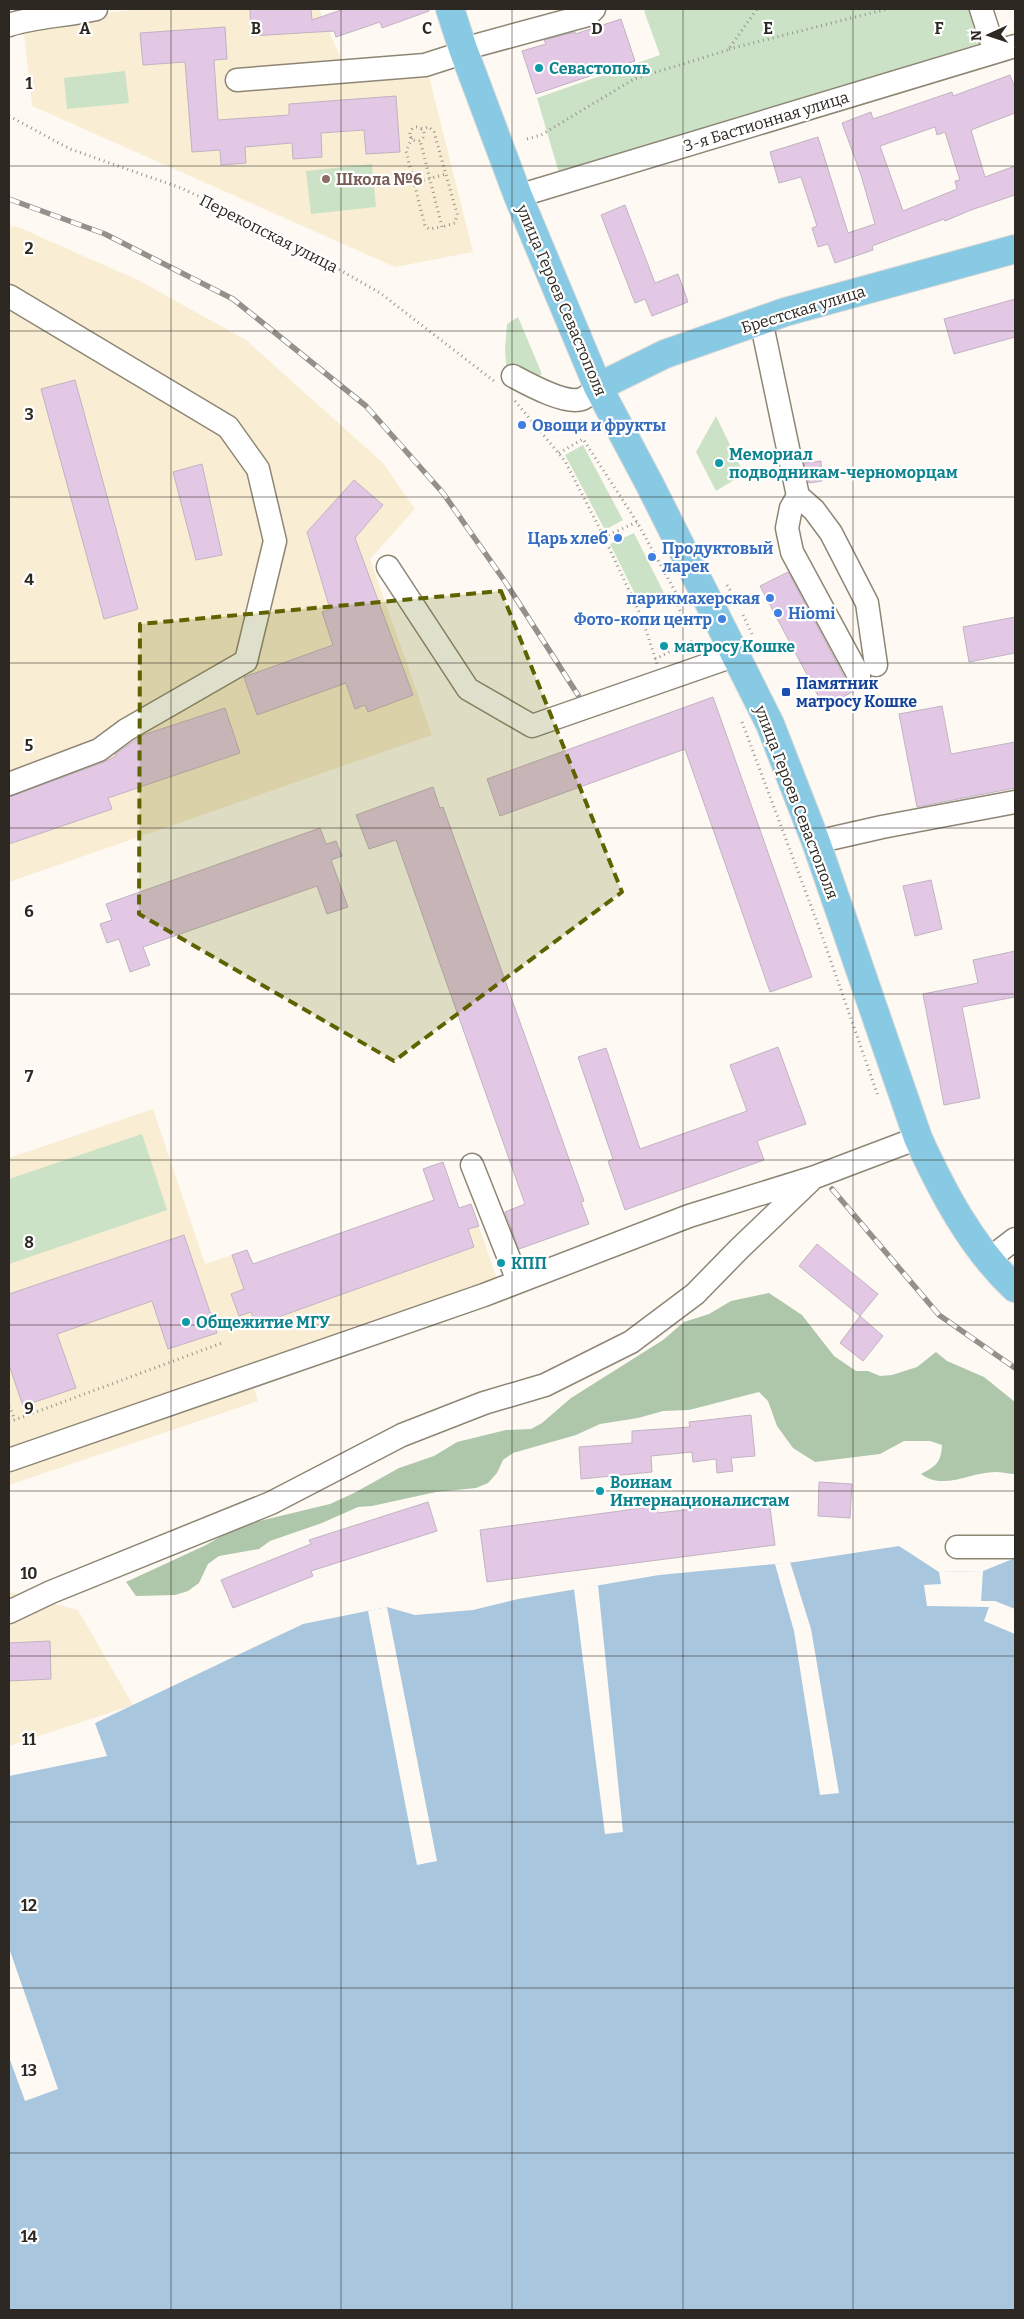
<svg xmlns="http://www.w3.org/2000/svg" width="1024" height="2319" viewBox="0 0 1024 2319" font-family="Bitter,serif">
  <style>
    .built { fill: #f9edd3 }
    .green { fill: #cbe2c6 }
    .forest { fill: #aec6a9 }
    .water { fill: #a9c6df }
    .pier { fill: #fefaf3 }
    .building { fill: #e2c8e4; stroke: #c1b3c2; fill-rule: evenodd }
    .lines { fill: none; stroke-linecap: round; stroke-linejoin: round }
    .minor-casing { stroke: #8e8675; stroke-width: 25 }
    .major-casing { stroke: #d9d8d7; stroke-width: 30 }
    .path { stroke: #97938c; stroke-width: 3; stroke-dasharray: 1 4; stroke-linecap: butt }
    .minor { stroke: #fff; stroke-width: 22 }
    .major { stroke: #88cae4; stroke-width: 28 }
    .rail-casing { stroke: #95918a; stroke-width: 5.5 }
    .rail { stroke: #fff; stroke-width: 4; stroke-dasharray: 11; stroke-linecap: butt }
    .marked { fill: #5e6300; fill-opacity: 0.2; stroke: #5e6300; stroke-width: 4; stroke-dasharray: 10 6; stroke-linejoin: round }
    .grid { fill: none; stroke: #2d2922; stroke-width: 1; stroke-opacity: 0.55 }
    .culture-dot { fill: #0f9aa8; stroke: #fff; stroke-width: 2 }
    .education-dot { fill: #8d6e63; stroke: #fff; stroke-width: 2 }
    .shop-dot { fill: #3f7fe0; stroke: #fff; stroke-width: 2 }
    .transit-dot { fill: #1a4fb4; stroke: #fff; stroke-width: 2 }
    .labels { text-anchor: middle; stroke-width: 4.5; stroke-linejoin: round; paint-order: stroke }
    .culture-label { font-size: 16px; font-weight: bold; fill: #0d838f; stroke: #fff; text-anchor: start }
    .street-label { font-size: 16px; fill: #2d2922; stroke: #fff }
    .education-label { font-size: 16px; font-weight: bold; fill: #785e54; stroke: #fff; text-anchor: start }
    .shop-label { font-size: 16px; font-weight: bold; fill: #366cbe; stroke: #fff; text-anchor: start }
    .transit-label { font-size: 16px; font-weight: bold; fill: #164399; stroke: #fff; text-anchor: start }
    .grid-label { font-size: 16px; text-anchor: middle; font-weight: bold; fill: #2d2922; stroke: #fff; stroke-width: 4.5; stroke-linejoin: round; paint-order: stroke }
  </style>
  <rect width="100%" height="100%" fill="#fefaf3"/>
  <path class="built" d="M140,9H319L343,63L423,53L473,252L395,267L32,106L23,23Z
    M9,226L18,227L138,280L246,340L383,463L415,509L370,559L432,735L9,882Z
    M153,1109L205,1264L247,1250L253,1264L434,1200L423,1169L443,1162L459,1208L471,1204L498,1282L247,1368L258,1401L9,1485V1158Z
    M9,1592L78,1610L133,1705L9,1746Z"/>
  <path class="green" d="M648,9H975L984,42L559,173L537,98L660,55L644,11Z
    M125,71L129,103L67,109L64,78Z
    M372,164L376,207L311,214L306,171Z
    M518,317L542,374L533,379L515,373L506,365L505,349L507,324Z
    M716,416L744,474L716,491L696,452Z
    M583,445L623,520L605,530L565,455Z
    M634,533L664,593L640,604L610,544Z
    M142,1134L167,1210L9,1264V1179Z"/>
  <path class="forest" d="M769,1293L802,1315L834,1356L856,1371H868L880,1376L892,1375L917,1367L936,1352L947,1361L984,1377L1015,1402V1474C1009,1474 1002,1472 995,1472C971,1472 943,1491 921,1474C936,1466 941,1463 942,1445L930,1441H904L880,1454L815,1462L793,1448L777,1426L768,1401L759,1392L689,1410L663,1411L638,1418L600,1424L576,1435L513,1453L503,1460L497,1473L488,1483L476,1488L436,1492L372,1506L358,1507L322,1523L270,1541L259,1549L219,1556L208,1564L199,1583L188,1591L175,1595L136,1596L126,1582L206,1545L239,1526L330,1504L354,1493L399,1468L434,1456L457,1442L506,1430L531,1429L542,1423L571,1398L663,1340L684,1322L709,1314L731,1301Z"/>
  <path class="water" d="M899,1546L939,1572L983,1571L1015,1558V2310H9V1776L107,1756L95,1723L303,1624L387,1607L415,1615L473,1610L518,1599L659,1575L795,1562Z"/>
  <path class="pier" d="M790,1562L811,1629L839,1793L820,1795L794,1631L775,1564Z
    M983,1571L981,1601H995L1015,1609V1634L984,1621L989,1607L927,1606L924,1585L941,1584L939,1572Z
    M598,1585L623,1832L605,1834L574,1589Z
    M387,1607L437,1861L417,1865L368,1611Z
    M9,1948L58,2089L25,2101L9,2057Z"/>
  <path class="building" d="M250,9H311L312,20L344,9H429V11L382,28L380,22L336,37L334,31L251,36Z
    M621,19L635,61L536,94L522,51L546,44L544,40L575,32V34Z
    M225,27L227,59L214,60L218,120L289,115V104L396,96L400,152L366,154L364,130L321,133L322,157L293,159L292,143L245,147L246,163L221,165L220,150L192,152L185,62L143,65L140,33Z
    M1010,75L1015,88V113L971,130L985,177L1015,166V195L971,210L945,221L944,219L872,246L873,250L835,263L828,244L818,247L812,228L817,226L801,177L779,183L770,152L818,137L848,233L875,224L861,175L842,123L871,112L873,119L952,92L953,96ZM935,127L937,135L945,132L960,180L955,181L957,189L903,211L880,146Z
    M625,205L655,283L678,274L688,302L652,316L645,299L635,303L601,215Z
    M1015,299V337L954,354L944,319Z
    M75,380L138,609L104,619L41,389Z
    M821,461L822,481L809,483L804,463Z
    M202,464L222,555L196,560L173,472Z
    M354,480L383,505L355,538L413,695L368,712L365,705L355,709L346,683L257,715L244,677L333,645L322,612L330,609L307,532Z
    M788,572L847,682L856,690L824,707L760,586Z
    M1015,617V653L969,662L963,627Z
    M713,697L812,977L770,992L685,749L500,816L487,779Z
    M942,706L951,754L1015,742V788L917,807L899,714Z
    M225,708L240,753L108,798L112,809L9,844V797L104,762L116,756L115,754L143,735Z
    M433,787L440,808L443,807L584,1201L581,1202L589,1224L519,1249L505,1212L525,1204L396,840L369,849L356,815Z
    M320,828L326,844L336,841L342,856L331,860L348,907L327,914L317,886L143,947L150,965L130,972L119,939L107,943L100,924L112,920L106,904Z
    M931,880L942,929L915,936L903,886Z
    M1015,951V997L962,1007L980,1098L944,1105L923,994L978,983L973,960Z
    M778,1047L806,1124L757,1141L764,1160L625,1210L608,1161L613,1159L578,1057L606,1048L640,1149L747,1111L730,1065Z
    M443,1162L459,1208L471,1204L479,1226L468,1229L474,1247L256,1325L251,1312L239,1316L231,1294L244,1289L232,1255L247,1250L253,1264L434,1200L423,1169Z
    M184,1235L217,1333L168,1349L152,1301L57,1334L76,1388L23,1406L9,1365V1294Z
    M817,1244L878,1294L860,1316L799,1266Z
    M860,1316L883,1336L863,1361L840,1343Z
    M751,1415L755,1456L731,1458L733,1471L717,1473L716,1459L693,1462L692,1452L651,1456L652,1472L581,1479L579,1447L632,1443V1431L690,1427L689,1422Z
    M819,1482L852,1484L850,1518L818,1516Z
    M769,1500L775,1545L487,1582L480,1530L657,1506L658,1513Z
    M428,1502L437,1531L311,1571L313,1576L233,1608L221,1580L311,1544L309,1540Z
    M50,1641L51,1679L9,1681V1643Z"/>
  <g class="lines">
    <defs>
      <path id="minor" d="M981,9L995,52
        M9,25C37,16 67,16 96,9
        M237,80L425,65L453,56L463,49L588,15L594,9
        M518,196L1015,46
        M9,296L228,427L258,469L275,541L246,661L126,730L99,750L9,784
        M761,320L798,496L791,508L787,528L792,552L859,676
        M513,376C528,384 566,405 582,399C587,397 593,391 598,387
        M798,496L814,510L831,533L867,603L876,665
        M388,567L468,689L532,726L736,655
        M816,842L882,827L1015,802
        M472,1165L518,1281
        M989,1259L1015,1239
        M9,1460L484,1295L689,1216L815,1177L918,1138
        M957,1547H1015
        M9,1612L51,1592L271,1503L402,1435L484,1403L545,1385L631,1342L695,1294L739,1249L810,1181"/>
      <path id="major" d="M450,9L463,49L518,196L598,387L649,483L770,724L816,842L918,1138C942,1191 972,1248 1015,1288
        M598,387L665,354L785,312L1015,249"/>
    </defs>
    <use href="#minor" class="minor-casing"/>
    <use href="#major" class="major-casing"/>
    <path class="path" d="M729,49L887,9
      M9,116L70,149L181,188L269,229L380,293L494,381
      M410 134a7 7 0 1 1 14 0a7 7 0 1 1-14 0Z
      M421,129L429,127L434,132L457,214L455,223L442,227
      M412,138L406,151L425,226L429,229L442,227L420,140
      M527,139L541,135L634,79L728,50L757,9
      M414,183L446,174
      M515,401L565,461L604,537L642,618L657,664
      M559,453L583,439L637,522
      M604,537L637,522L676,593V602L686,623
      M727,585L735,598
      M743,615L753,636
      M655,659L694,640
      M742,722L820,930L878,1096
      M9,1406L15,1420
      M9,1422L222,1343"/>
    <use href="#minor" class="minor"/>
    <use href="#major" class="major"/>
    <defs>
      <path id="rail" d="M9,199L105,234L233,299L366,406L443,493L506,583L578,695
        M832,1189L939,1315L1015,1368"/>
    </defs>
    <use href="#rail" class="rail-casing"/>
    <use href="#rail" class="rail"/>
  </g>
  <path class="marked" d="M501,591L622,892L394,1061L139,914L140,624Z"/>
  <path class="grid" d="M171,9V2310M341,9V2310M512,9V2310M683,9V2310M853,9V2310M9,166H1015M9,331H1015M9,497H1015M9,663H1015M9,828H1015M9,994H1015M9,1160H1015M9,1325H1015M9,1491H1015M9,1656H1015M9,1822H1015M9,1988H1015M9,2153H1015"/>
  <g class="culture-dot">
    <circle cx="539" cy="68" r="5"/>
    <circle cx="719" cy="463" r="5"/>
    <circle cx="664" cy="646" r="5"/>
    <circle cx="501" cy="1263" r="5"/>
    <circle cx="186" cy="1322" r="5"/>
    <circle cx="600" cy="1491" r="5"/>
  </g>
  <circle class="education-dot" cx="326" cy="179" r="5"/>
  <g class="shop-dot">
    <circle cx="522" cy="425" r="5"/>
    <circle cx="618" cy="538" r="5"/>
    <circle cx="652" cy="557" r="5"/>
    <circle cx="770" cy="598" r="5"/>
    <circle cx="778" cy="613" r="5"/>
    <circle cx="722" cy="619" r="5"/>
  </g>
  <rect class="transit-dot" x="781" y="687" width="10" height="10" rx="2.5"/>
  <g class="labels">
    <g class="culture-label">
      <text x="549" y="74">Севастополь</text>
      <text x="729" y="460">Мемориал<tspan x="729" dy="18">подводникам-черноморцам</tspan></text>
      <text x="674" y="652">матросу Кошке</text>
      <text x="511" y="1269">КПП</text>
      <text x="196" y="1328">Общежитие МГУ</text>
      <text x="610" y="1488">Воинам<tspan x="610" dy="18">Интернационалистам</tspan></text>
    </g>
    <g class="street-label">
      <text transform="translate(766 121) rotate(-17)" y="6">3-я Бастионная улица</text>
      <text transform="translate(269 233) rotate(27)" y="6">Перекопская улица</text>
      <text transform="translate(562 300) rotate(67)" y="6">улица Героев Севастополя</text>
      <text transform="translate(803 309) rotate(-17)" y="6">Брестская улица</text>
      <text transform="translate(797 802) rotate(69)" y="6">улица Героев Севастополя</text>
    </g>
    <g class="education-label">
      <text x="336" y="185">Школа №6</text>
    </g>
    <g class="shop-label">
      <text x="532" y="431">Овощи и фрукты</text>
      <text x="608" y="544" text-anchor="end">Царь хлеб</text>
      <text x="662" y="554">Продуктовый<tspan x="662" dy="18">ларек</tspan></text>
      <text x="760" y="604" text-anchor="end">парикмахерская</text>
      <text x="788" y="619">Hiomi</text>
      <text x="712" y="625" text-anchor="end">Фото-копи центр</text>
    </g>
    <g class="transit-label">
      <text x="796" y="689">Памятник<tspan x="796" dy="18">матросу Кошке</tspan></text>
    </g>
  </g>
  <g class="grid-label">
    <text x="85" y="34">A</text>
    <text x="256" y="34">B</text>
    <text x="427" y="34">C</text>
    <text x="597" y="34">D</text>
    <text x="768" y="34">E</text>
    <text x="939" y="34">F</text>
    <text x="29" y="89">1</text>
    <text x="29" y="254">2</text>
    <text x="29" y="420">3</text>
    <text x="29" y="585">4</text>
    <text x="29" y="751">5</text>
    <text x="29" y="917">6</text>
    <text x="29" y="1082">7</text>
    <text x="29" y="1248">8</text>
    <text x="29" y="1414">9</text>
    <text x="29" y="1579">10</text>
    <text x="29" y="1745">11</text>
    <text x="29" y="1911">12</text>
    <text x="29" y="2076">13</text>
    <text x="29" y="2242">14</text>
  </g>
  <rect width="1024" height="2319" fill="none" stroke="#2d2922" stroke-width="20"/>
  <g transform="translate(989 35) rotate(267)" stroke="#ffffff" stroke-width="4" paint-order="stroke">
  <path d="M0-4L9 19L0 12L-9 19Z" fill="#2d2922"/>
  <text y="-8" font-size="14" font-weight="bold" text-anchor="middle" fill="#2d2922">N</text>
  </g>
</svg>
